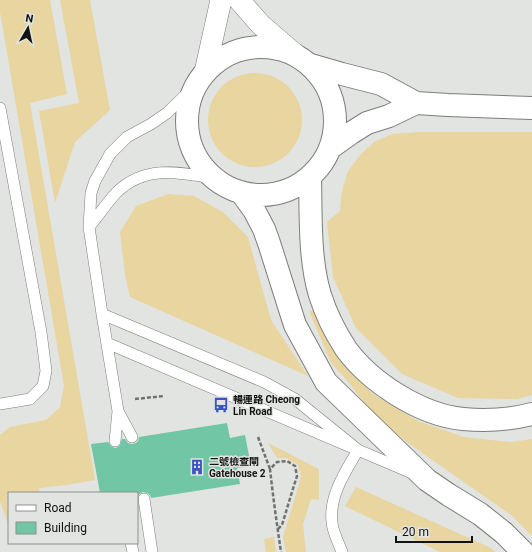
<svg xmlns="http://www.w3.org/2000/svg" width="532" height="552" viewBox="0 0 532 552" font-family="Roboto,'Noto Sans TC',sans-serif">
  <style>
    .grass { fill: #e8d5a0 }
    .building { fill: #70c6a5 }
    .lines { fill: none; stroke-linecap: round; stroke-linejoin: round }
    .service-casing { stroke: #7c7e7b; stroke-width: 12 }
    .minor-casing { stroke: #7c7e7b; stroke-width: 22 }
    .tertiary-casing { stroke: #7c7e7b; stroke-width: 24 }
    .path { stroke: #717270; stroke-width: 2.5; stroke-dasharray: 4 2; stroke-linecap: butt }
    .service { stroke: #fff; stroke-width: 11 }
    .minor { stroke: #fff; stroke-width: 21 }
    .tertiary { stroke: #fff; stroke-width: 22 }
    .labels { text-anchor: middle; stroke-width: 3; stroke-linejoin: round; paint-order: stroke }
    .poi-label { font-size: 10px; font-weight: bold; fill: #121311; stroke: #e1e4e1; text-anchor: start }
  </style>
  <rect width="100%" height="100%" fill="#e1e4e1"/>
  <path class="grass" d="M0,0H50L67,94L30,103L95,480L67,485L39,488L40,493H9V524H8L0,501V435L10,427L46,420L60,407L64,386L0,12Z
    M60,0H90L110,110L75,142L55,203L39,111L79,103Z
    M208 120a47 47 0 1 1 94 0a47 47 0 1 1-94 0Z
    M419,132H532V395L517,399L458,398L402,374L356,328L333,277L327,222L340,211L342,191L348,171L361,154L374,142L392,134Z
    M168,194L194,196L223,212L248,237L271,320L308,376L130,297L125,275L120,232L136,206Z
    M316,310L340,361L373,394L418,421L464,437L511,442L532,439V536L511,515L405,441L370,410L345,378L331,363L309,311Z
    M268,443L319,469V500L311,499L303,524L306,552H286L283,537L301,477L298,465L287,458H277Z
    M356,487L491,548L495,552H440L345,506Z
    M274,537L276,552H266L264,539Z"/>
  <path class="building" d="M227,423L230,438L245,435L251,466L237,468L240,484L151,498L150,495L147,493L143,492L139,494L138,496L137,500V493H100L91,444L108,442L111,446L115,448L118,447L120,445L122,439H125L128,443L132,444L136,443L138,441L139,437Z"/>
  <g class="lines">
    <defs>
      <path id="service" d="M0,108L41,332L46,371L43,386L30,399L0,404
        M89,227C98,216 106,204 116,193C144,165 179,172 214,178
        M102,314L264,382L295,399L358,450C345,472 329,496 332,522C332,530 339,544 342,552
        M107,343L412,473
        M118,411L132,437
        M115,441L118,411L102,314L89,227L91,193L95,181L110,154L127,137L151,124L167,113L196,85
        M144,499L152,552
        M131,543L133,552"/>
      <path id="minor" d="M239,0L261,25L296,55
        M205,72L221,0"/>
      <path id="tertiary" d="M187 121a74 74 0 1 1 148 0a74 74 0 1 1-148 0Z
        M311,65L342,74L381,84L416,103L448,105L532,108
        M330,148L351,133L367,123L389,116L416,103
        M310,177C311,215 309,259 320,295C326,314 335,332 346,349C371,383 421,415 463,419C486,421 509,420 532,414
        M241,192L254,210L264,229L269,243L295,325L326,382L427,480L449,495L480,514L504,533L523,552"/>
    </defs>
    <use href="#service" class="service-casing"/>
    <use href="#minor" class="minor-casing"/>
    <use href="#tertiary" class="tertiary-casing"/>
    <path class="path" d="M135,399L164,396
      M258,437L270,469
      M278,529L282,525L292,492L297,476L295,466L287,461L277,462L270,469C273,497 277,525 281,552"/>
    <use href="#service" class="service"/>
    <use href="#minor" class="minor"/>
    <use href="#tertiary" class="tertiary"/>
  </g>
  <defs>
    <symbol id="bus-bare" viewBox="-9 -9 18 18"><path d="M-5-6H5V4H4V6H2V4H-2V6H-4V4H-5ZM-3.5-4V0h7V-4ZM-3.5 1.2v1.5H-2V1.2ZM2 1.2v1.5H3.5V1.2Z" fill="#3b54c7" stroke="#e1e4e1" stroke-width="2.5" paint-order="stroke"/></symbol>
    <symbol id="building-bare" viewBox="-9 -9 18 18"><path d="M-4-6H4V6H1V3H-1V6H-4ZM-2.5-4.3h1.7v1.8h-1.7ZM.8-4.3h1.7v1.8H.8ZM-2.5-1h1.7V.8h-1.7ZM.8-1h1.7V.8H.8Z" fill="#3b54c7" stroke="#e1e4e1" stroke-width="2.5" paint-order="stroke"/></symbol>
  </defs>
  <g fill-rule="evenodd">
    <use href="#bus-bare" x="210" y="394" width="22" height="22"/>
    <use href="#building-bare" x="186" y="456" width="22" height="22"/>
  </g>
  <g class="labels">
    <g class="poi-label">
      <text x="233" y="403">暢連路 Cheong<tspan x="233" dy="12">Lin Road</tspan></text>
      <text x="209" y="465">二號檢查閘<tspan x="209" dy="12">Gatehouse 2</tspan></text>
    </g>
  </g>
  <rect x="8" y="492" width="130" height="52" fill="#e1e4e1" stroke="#8e908e"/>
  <rect x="16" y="505" width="20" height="6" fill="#ffffff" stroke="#8e908e"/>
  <text x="44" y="512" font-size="12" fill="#121311">Road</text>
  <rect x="16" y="522" width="20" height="12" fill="#70c6a5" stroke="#8e908e"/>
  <text x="44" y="532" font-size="12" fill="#121311">Building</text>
  <g transform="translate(28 28) rotate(9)" stroke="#e1e4e1" stroke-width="3" paint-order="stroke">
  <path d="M0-3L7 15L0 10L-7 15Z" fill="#121311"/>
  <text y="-6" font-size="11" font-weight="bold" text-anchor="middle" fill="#121311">N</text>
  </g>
  <path d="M396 536v6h76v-6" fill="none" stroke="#121311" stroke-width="2"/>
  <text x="402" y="536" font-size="12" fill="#121311" stroke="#e1e4e1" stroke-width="3" paint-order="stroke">20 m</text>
</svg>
